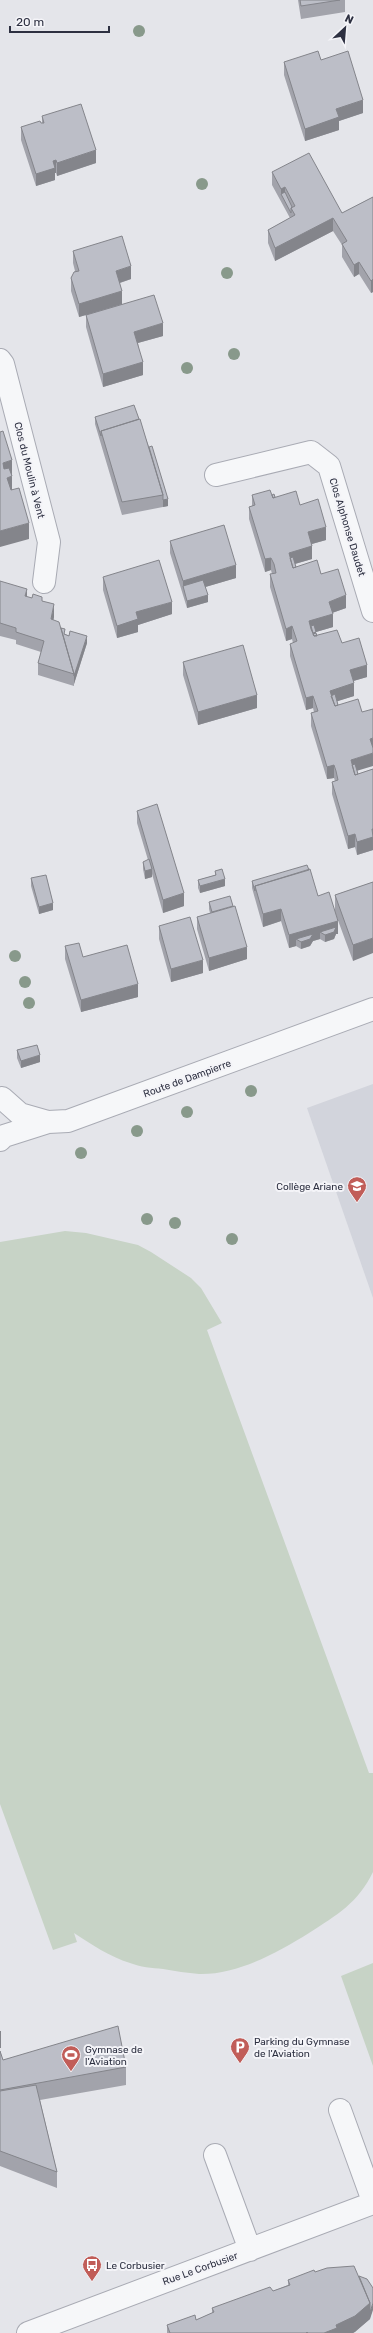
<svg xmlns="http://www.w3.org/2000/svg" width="373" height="2333" viewBox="0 0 373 2333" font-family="Rubik,sans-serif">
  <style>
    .built { fill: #d2d4dc }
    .pitch { fill: #c7d3c6 }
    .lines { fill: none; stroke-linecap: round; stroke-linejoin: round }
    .minor-casing { stroke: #a9abb4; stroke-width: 24 }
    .minor { stroke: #f6f7f9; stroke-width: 22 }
    .tree { fill: #88998b }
    .wall { fill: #a2a3ab }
    .shaded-wall { fill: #84858b }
    .building { fill: #bcbec7; stroke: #84858b }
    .labels { text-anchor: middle; stroke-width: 4; stroke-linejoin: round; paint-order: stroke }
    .street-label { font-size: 10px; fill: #2d3041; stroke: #f4f4f8 }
    .poi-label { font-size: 10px; fill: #2d3041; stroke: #f4f4f8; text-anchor: start }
  </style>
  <rect width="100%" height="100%" fill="#e4e5ea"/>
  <path class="built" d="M373,1084V1298L307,1108Z"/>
  <path class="pitch" d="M65,1231L86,1233L138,1245L151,1252L191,1278L201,1288L222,1323L207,1330L369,1773H373V1872C358,1903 337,1915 309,1933C277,1953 237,1975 199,1974C187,1973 175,1971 163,1969C152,1968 140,1967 130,1963C110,1957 91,1944 74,1933L77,1942L53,1950L0,1804V1242Z
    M373,1963V2066L341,1976Z"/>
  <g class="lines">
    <defs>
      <path id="minor" d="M0,360L3,364L49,542L44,582
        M216,475L311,452L329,466L373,611
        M2,1098L20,1114L48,1122
        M0,1140L4,1136L48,1122L68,1121L373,1009
        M340,2110L373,2201
        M215,2155L250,2250
        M28,2333L373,2203"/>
    </defs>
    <use href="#minor" class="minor-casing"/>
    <use href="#minor" class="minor"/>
  </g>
  <g class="tree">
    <circle cx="139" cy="31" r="6"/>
    <circle cx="202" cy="184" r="6"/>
    <circle cx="227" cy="273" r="6"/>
    <circle cx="234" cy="354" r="6"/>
    <circle cx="187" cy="368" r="6"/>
    <circle cx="15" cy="956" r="6"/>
    <circle cx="25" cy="982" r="6"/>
    <circle cx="29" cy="1003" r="6"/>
    <circle cx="251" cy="1091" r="6"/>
    <circle cx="187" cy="1112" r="6"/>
    <circle cx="137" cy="1131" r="6"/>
    <circle cx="81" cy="1153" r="6"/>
    <circle cx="147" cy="1219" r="6"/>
    <circle cx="175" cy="1223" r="6"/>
    <circle cx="232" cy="1239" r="6"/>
  </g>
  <path class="wall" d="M298,0H345V12L301,19Z
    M321,60L363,113L339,121V130L305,141L284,75V62Z
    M42,116L96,163L57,176L56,173H55V180L36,186L21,140V127L42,123Z
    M272,172L342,213L373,197V292L371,293L359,274L354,277L342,257V245L333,231L275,261L268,243V230L290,218L272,185Z
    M73,251L131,279L120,283L122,304L163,336L138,343L143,375L103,387L86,327V315L79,317L71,291V278L75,271L73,263Z
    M95,417L139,419L149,447L168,506L122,515L95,424Z
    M252,495H272L275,497L300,505L326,540L312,544V559L295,564L296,567L321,574L346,608L332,613L333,627L316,632L317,636L342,643L367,677L353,681L354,696L337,701L358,774L373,769V850L357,855L355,847L348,849L332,794V782L335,781L334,778L327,779L311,726V713L314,712L313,708L306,710L290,656V644L293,643L292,639L286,641L270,587V574H272L271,570L265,572L249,519V507L252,506Z
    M170,541L236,578L205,587L208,602L187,608L170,553Z
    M103,577L172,614L138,625V632L117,638L103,590Z
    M0,581L27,597L42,601L54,617L53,620L61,628L65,634L87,643L74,684V686L38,675V663L41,652L16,644V640L0,636Z
    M183,662L257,708L198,725L183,675Z
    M137,811L184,906L163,913L152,874V877L145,879L143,869V862L148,860L137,823Z
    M215,871L225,886L200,893L198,888V880L215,875Z
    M31,878L53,910L39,914L31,886Z
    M252,881L318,896L335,910V895L373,882L353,961L336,915L338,934H336L334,939L325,942L320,939L313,941L310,946L301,949L296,946L289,948L281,921L263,927L252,888Z
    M209,902L247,959L209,971L197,929V917L210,913L209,909Z
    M159,926L203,973L171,982L159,939Z
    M65,946L83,957L138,997L81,1012L65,959Z
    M17,1050L40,1062L21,1068L17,1058Z
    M0,2051L3,2060L126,2067V2085L40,2100L57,2172V2188L0,2166Z
    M315,2272L359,2276L373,2288L370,2319L353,2333H167V2325L196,2320L212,2313V2308L273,2291L288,2285V2280Z"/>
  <path class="shaded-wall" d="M363,100V113L339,121V130L305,141V129L336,109Z
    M96,150V163L57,176V163Z
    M56,160V173H55V180L36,186V174L53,161Z
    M285,187V200L281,194V201V189Z
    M333,218V231L275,261V248Z
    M359,262V274L354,277V265Z
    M131,266V279L116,284V271Z
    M373,279V292L371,293V281Z
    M122,291V304L79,317V304Z
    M163,323V336L134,344V332Z
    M143,362V375L103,387V374Z
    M12,460V476L3,478V463Z
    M12,476V492L7,493V478Z
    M168,499V506L163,507V500Z
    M29,523V539L0,547V531Z
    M326,527V540L308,545V532Z
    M312,546V559L291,565L289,553Z
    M271,558V570L265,572V559Z
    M236,565V578L185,593L183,586V581Z
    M27,589V602L25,596Z
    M208,595V602L187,608V601Z
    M346,595V608L329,614V602Z
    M172,602V614L138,625V632L117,638V626L136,612Z
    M54,604V617L51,632V619Z
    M333,614V627L316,632V640L311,634L309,621Z
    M292,626V639L286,641V629Z
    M87,636V643L74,684V676Z
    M367,665V677L350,682V670Z
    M354,683V696L332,703L330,691Z
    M257,695V708L198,725V712Z
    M313,696V708L306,710V698Z
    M373,738V751L370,739Z
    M373,753V766L353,772L351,760Z
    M334,765V778L327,779V767Z
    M372,829H373V850L357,855V842Z
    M355,834V847L348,849V836Z
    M152,869V877L145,879V871Z
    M225,879V886L200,893V886Z
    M184,893V906L163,913V900Z
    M53,903V910L39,914V907Z
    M281,909V921L263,927V914Z
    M338,921V934H336L334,939L325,942V935L320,932V939L313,941L310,946L301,949V942L296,939V946L289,948V935Z
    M373,938V953L353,961V945Z
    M247,947V959L209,971V958Z
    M203,960V973L171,982V969Z
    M138,984V997L81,1012V1000Z
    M40,1055V1062L21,1068V1061Z
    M0,2031H1V2048H0Z
    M370,2303V2319L355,2332L353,2333H324Z
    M373,2303V2310L370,2319V2312Z"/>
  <path class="building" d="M300,0H340L301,6Z
    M318,51L321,60L348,51L363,100L336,109L339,117L305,129L284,62Z
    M81,104L96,150L57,163L56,160L53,161L55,168L36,174L21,127L40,121L41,123H44L42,116Z
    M309,153L342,213L373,197V279L371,281L359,262L354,265L342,244L347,241L333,218L275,248L268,230L295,215L291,208L295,206L285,187L281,189L272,172Z
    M285,192L292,207L291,208V213L281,194Z
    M122,236L131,266L116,271L122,291L79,304L71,278L74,272L79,271L73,251Z
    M154,295L163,323L134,332L143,362L103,374L86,315Z
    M134,405L139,419L101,431V436L95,417Z
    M140,419L163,495L122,502L101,431Z
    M3,431L12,460L3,463L4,469L9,468L12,476L7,478L11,490L19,488L29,523L0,531V432Z
    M152,446L168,499L163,500V495L149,447Z
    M270,490L273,498L296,491L300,505L318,499L326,527L308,532L312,546L289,553L293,568L317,560L321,574L338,569L346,595L329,602L333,614L309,621L311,629L314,636L337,630L342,643L359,638L367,665L350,670L354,683L330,691L335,706L358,699L362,712L373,709V738L370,739L373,748V753L351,760L355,775L373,769V829H372L373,837L357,842L355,834L348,836L332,782L338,780L336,771L334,765L327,767L311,713L318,711L313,696L306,698L290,644L297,641L292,626L286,629L270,574L276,573L274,564L271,558L265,559L249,507L255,505L252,495Z
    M274,494L275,497L273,498L272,495Z
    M224,525L236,565L183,581L170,541Z
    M293,557L296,567L293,568L290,558Z
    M159,560L172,602L136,612L138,619L117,626L103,577Z
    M203,580L208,595L187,601L183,586Z
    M0,581L27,589L25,596L32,598L33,594L42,597V601L54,604L51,619L59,622L74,674L38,663L44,641L16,632V628L0,623Z
    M314,625L316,632L313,633L311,626Z
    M61,628L65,629L64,634L69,636L70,631L87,636L74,676V674Z
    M316,633L317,636H314L313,634Z
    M243,645L257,695L198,712L183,662Z
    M335,694L338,705L335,706L331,696Z
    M355,764L358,774L355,775L352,765Z
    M157,804L184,893L163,900L137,811Z
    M149,859L152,869L145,871L143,862Z
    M307,865L309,870L255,886V891L252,881Z
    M222,869L225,879L200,886L198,880L216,875L215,871Z
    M310,869L318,896L329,892L338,921L289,935L281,909L263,914L255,886Z
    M46,875L53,903L39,907L31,878Z
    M373,882V938L353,945L335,895Z
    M230,896L233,906L212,912L209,902Z
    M235,906L247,947L209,958L197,917Z
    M190,917L203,960L171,969L159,926Z
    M336,927L334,932L325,935L320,932Z
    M313,934L310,939L301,942L296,939Z
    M79,943L83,957L127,945L138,984L81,1000L65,946Z
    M37,1045L40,1055L21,1061L17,1050Z
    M118,2026L126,2067L0,2090V2051L3,2060Z
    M36,2085L57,2172L0,2151V2091Z
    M354,2266L370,2303L355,2316L336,2325L337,2328L324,2333H308L307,2332L306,2333H170L167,2325L195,2315L196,2320L214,2312L212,2308L270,2287L273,2291L290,2285L288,2280L314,2270L315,2272L327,2268Z
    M359,2276L367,2279L373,2288V2303L370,2312V2303Z"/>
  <defs>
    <symbol id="school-pin" viewBox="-11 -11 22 30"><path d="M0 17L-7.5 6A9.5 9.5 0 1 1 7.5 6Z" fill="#c15d58" stroke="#f4f4f8"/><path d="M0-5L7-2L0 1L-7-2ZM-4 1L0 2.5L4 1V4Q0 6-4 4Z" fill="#fff"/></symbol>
    <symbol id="parking-pin" viewBox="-11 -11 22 30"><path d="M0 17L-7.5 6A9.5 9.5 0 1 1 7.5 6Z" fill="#c15d58" stroke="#f4f4f8"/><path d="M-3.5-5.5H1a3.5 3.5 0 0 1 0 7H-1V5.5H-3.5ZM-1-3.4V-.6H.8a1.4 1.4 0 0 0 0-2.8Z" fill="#fff"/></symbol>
    <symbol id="stadium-pin" viewBox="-11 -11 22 30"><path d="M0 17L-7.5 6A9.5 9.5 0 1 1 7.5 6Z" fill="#c15d58" stroke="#f4f4f8"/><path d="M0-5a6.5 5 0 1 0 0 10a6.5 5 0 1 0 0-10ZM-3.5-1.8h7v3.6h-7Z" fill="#fff"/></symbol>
    <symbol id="bus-pin" viewBox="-11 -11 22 30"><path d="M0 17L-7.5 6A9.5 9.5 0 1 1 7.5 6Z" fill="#c15d58" stroke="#f4f4f8"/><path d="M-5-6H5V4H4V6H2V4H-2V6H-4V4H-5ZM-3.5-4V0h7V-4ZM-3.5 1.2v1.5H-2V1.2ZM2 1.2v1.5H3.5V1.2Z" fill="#fff"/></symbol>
  </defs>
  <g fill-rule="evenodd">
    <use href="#school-pin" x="346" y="1175" width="22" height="30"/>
    <use href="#parking-pin" x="229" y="2036" width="22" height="30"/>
    <use href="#stadium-pin" x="60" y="2044" width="22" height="30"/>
    <use href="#bus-pin" x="81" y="2254" width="22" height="30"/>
  </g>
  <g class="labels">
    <g class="street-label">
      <text transform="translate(30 470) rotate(76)" y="4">Clos du Moulin à Vent</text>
      <text transform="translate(348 527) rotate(73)" y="4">Clos Alphonse Daudet</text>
      <text transform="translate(187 1078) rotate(-20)" y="4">Route de Dampierre</text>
      <text transform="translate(200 2268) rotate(-20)" y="4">Rue Le Corbusier</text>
    </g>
    <g class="poi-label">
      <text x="343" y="1190" text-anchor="end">Collège Ariane</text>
      <text x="254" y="2045">Parking du Gymnase<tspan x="254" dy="12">de l'Aviation</tspan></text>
      <text x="85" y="2053">Gymnase de<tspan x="85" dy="12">l'Aviation</tspan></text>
      <text x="106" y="2269">Le Corbusier</text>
    </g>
  </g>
  <g transform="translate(345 28) rotate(26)" stroke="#f4f4f8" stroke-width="3" paint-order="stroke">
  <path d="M0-3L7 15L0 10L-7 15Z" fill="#2d3041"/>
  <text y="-6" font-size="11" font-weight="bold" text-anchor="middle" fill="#2d3041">N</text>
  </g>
  <path d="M10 26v6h99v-6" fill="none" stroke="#2d3041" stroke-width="2"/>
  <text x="16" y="26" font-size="12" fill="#2d3041" stroke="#f4f4f8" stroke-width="3" paint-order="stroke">20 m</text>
</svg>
